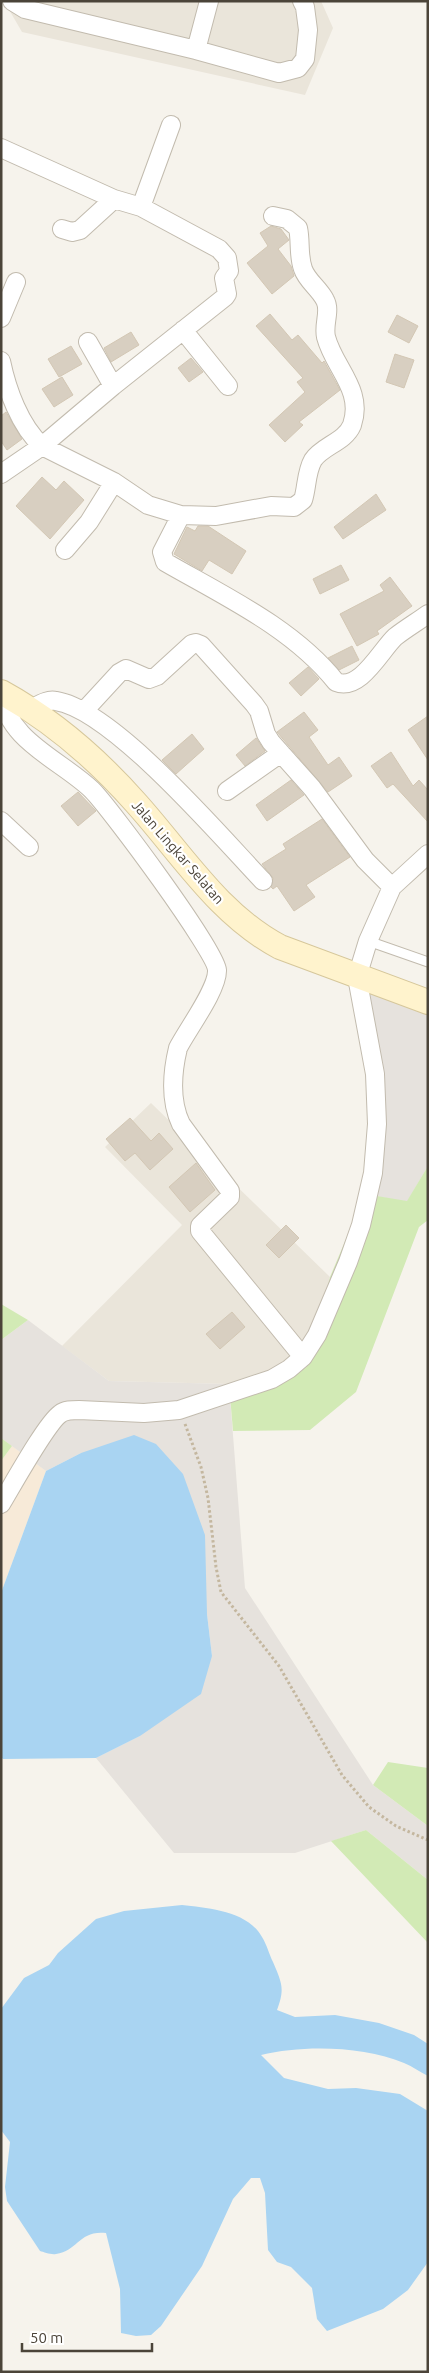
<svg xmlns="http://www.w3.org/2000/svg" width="429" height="2373" viewBox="0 0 429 2373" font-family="Ubuntu,sans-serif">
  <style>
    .residential { fill: #eae5da }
    .commercial { fill: #f7ead8 }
    .industrial { fill: #e6e2dd }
    .green { fill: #d2eab5 }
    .water { fill: #a9d4f2 }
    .building { fill: #d8cfc1; stroke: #d3c7b4 }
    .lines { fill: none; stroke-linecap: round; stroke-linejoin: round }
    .lane-casing { stroke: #c2bbae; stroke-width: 11 }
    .street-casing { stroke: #c2bbae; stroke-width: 20 }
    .secondary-casing { stroke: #d6c79b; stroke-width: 26 }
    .path { stroke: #c4b79f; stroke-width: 3; stroke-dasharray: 2.5 2.5; stroke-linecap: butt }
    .lane { stroke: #fff; stroke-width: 9 }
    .street { stroke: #fff; stroke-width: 18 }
    .secondary { stroke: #fff3cd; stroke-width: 24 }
    .labels { text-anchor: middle; stroke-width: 4.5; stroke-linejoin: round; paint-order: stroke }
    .street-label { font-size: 14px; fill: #4b4439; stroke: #fff }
  </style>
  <rect width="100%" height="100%" fill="#f6f3ec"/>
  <path class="residential" d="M4,1H321L333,28L305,95L22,32Z
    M151,1103L330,1277L306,1368L229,1384L109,1381L62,1346L182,1225L105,1147Z"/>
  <path class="commercial" d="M12,1446L46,1471L1,1593V1461Z"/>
  <path class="industrial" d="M358,976L428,1005V1166L407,1202L365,1194L380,1148Z
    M28,1320L109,1381L229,1384L245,1588L373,1785L428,1826V1880L366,1830L295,1853H174L96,1758L140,1736L212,1656L207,1614L81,1453L46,1471L1,1438V1340Z"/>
  <path class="green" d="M428,1166V1220L419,1227L356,1392L310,1430L233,1431L229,1384L306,1368L330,1277L365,1194L407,1201Z
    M1,1304L28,1320L1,1340Z
    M1,1438L12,1446L1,1461Z
    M388,1762L428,1768V1826L373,1785Z
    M366,1830L428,1880V1943L331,1841Z"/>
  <path class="water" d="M134,1435L156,1444L183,1474L205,1535L207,1614L212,1656L201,1694L140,1736L96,1758L3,1759L1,1757V1593L46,1471L81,1453Z
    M182,1905C208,1908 248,1911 262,1937C267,1945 269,1954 273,1962C282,1983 285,1989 277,2010L295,2017L335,2015L379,2023L414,2035L428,2044V2076C420,2072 412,2066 404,2063C363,2046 303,2045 261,2055L284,2078L328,2089L356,2088L400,2094L428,2111V2262L408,2290L383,2309L327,2331L317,2319L312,2288L291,2267L277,2262L268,2250L265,2193L260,2178H251L233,2199L202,2266L161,2326L151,2335L136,2336L121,2333L120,2289L106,2233C79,2230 78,2251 56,2254C51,2255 44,2252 40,2251L7,2201L5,2187L10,2142L1,2130V2009L24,1978L49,1965L58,1953L96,1919L124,1911Z"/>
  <path class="building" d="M271,226L281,229L289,240L278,249L291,266L294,276L272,294L247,263L268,246L260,233Z
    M270,314L292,340L298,335L322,363L324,361L340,390L299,422L303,425L285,442L269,425L305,392L297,382L303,378L256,326Z
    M397,315L418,326L409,343L388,332Z
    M131,332L139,345L111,362L104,348Z
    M71,346L82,364L59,377L48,359Z
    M395,354L414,360L404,388L386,382Z
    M191,358L203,372L189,382L178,368Z
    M62,377L73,395L54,407L42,389Z
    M6,412L22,439L7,450L1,441V416Z
    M42,477L56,490L64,481L84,500L50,539L16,506Z
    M376,494L386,510L343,539L334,527Z
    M198,526H208L246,551L232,574L209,560L202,571L174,554L187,527L195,531Z
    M341,565L349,580L320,594L313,579Z
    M390,577L412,606L377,631L379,634L357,646L340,614L384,591L380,585Z
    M352,646L359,660L339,670L328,658Z
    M308,667L319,679L301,696L289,683Z
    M304,712L318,730L309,737L328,765L339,757L352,776L328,792L277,732Z
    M428,716V760L408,730Z
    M192,734L204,749L176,774L162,760Z
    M256,738L265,751L245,766L236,755Z
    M391,752L413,786L419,780L428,790V822L393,784L387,788L371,766Z
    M291,780L304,795L267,821L256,805Z
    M78,792L96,811L78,826L61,806Z
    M322,819L350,857L306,885L315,897L294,911L277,886L273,889L271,887L273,878L262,864L286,849L283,844Z
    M130,1118L151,1141L159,1133L173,1149L150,1170L135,1153L125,1161L106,1139Z
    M196,1163L215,1190L190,1212L169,1187Z
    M286,1225L299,1238L279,1258L266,1245Z
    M232,1312L245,1327L220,1349L206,1334Z"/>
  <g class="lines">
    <defs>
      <path id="lane" d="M368,941L428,962"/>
      <path id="street" d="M12,1L25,9L196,50L279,73L298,68L305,59L308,30L305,7L302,1
        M196,50L209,1
        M1,148L114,199L141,207L219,249L227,258L229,271L224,278L227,294L225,297L113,386L42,446L1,474
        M141,207L171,125
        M62,229L72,232L80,230L114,199
        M1,318L16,282
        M183,330L228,386
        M88,342L113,386
        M1,361C7,390 20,426 42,446L114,482L148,505L181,515L162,552L165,562C224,596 293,628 336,682C360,692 381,650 395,637C405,629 417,622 428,614
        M181,515L216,516L271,506L294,507L303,500C307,488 306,472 313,460C322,446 345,442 352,425C364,390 334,368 326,337C323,324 331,311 325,300C319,288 307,281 303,269C298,255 301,241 298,228L287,219L273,216
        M65,550L89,522L114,482
        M2,692C5,740 61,760 92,790C110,808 216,951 217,970C218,989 187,1030 178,1048C172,1073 170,1101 181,1124L230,1191V1197L200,1226V1231L303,1357
        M31,709C39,705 47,699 56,701C113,710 221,837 263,881
        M84,711L119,673L126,669L149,679L157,676L192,644L196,643L201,645L254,704L259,711L266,734L271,742L312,788L365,860L392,887
        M227,791L281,753
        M1,821L29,847
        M1,1504C12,1486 46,1424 60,1414C65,1410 72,1410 79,1410L144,1413L179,1410L272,1379L289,1369L303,1357L317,1335L348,1262L361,1225L373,1173L377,1124L375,1074L357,977L368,941L392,887L428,854"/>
      <path id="secondary" d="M1,692C52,720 97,759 136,803C181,853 219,915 280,947L428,1002"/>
    </defs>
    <use href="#lane" class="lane-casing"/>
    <use href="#street" class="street-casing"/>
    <use href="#secondary" class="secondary-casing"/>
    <path class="path" d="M185,1424L201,1467L208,1498L216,1567L221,1592L279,1666L342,1775L369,1807L396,1826L428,1840"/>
    <use href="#lane" class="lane"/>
    <use href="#street" class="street"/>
    <use href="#secondary" class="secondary"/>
  </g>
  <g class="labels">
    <g class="street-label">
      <text transform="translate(178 852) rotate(49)" y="5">Jalan Lingkar Selatan</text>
    </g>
  </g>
  <rect width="429" height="2373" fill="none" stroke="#4b4439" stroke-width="5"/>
  <path d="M22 2343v8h130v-8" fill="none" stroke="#4b4439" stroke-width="2.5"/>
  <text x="30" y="2343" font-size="15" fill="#4b4439" stroke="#ffffff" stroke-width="4" paint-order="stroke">50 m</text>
</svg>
